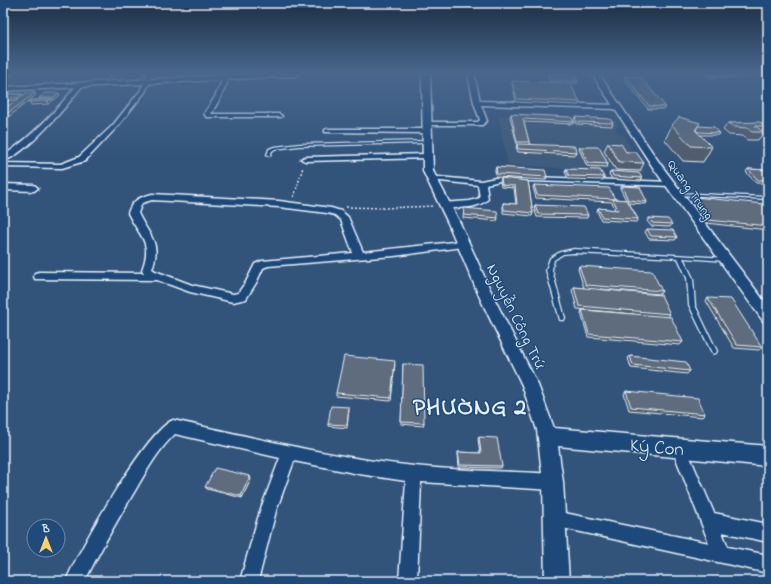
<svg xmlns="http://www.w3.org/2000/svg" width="771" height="584" viewBox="0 0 771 584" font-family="'Indie Flower',sans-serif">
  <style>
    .built { fill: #3f5b7c }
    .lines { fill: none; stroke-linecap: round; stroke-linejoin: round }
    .service-casing { stroke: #e8f1f8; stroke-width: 2.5 }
    .minor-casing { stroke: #e8f1f8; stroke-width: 3 }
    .tertiary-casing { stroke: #e8f1f8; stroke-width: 3 }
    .path { stroke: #e8f1f8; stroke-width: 1.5; stroke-dasharray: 2 2; stroke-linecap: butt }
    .service { fill: #1f4a7a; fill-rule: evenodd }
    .minor { fill: #1f4a7a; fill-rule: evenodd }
    .tertiary { fill: #1f4a7a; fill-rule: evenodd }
    .wall { fill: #515d6c; stroke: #e8f1f8 }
    .shaded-wall { fill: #424c58; stroke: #e8f1f8 }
    .building { fill: #5e6c7e; stroke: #e8f1f8 }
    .labels { text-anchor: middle; stroke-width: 3; stroke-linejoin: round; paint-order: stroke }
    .far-street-label { font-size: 13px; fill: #e8f1f8; stroke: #1f4a7a }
    .street-label { font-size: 16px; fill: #e8f1f8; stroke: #1f4a7a }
    .near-street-label { font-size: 19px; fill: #e8f1f8; stroke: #1f4a7a }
    .near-district-label { font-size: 24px; font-weight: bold; letter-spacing: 1px; fill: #e8f1f8; stroke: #1f4a7a }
  </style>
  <rect width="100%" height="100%" fill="#32547b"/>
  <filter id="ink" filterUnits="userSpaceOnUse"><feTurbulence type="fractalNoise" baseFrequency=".025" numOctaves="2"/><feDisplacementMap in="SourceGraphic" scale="8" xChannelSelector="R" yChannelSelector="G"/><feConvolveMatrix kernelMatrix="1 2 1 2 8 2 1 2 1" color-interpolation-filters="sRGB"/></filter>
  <g filter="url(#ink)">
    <path class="built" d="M498,115L614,119L619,126L615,128L618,133L624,135L645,173L508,165Z"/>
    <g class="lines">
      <defs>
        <path id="service" d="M111,74H113L109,84L107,85Z
          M144,74H146L140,84H138Z
          M426,141L428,142L427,143L299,146L275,149L272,151L270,156L267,155L269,149L274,147L299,144Z
          M676,193L768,197V199L678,195H676Z
          M574,249L727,258L728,259L727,260L725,261L683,258L693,278L695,305L717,351L716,353L714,354L712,353L689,305L687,278L678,258L574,253L563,254L554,260L552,270L565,318L564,320H560L546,270L550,258L560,252Z"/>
        <path id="minor" d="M6,74H13L3,81V76Z
          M468,74H474L480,101L616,105L619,107L616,109L481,105L487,121L482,125H424V123L426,122H478L480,120L474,103Z
          M226,76L229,78L221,97L211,114H279L282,116L281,117H207L204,114L215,97L223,78Z
          M147,80L150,82L145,92L117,127L85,161L62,168L3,167V163L61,164L79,157L113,125L140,91L145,81Z
          M77,85L82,86C67,106 26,155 3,161V156C32,137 55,112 77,85Z
          M327,129H426L429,131L426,133L325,132V130Z
          M427,154H430V158L305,161L301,159L305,157Z
          M428,176L481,181L505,176L670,182L674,184L670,186L505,180L486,184L488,199C478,209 458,208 445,208L442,207L441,205L442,203L470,201L480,198L478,185L431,180H428Z
          M3,184L34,185L38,188L34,191L3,190Z
          M152,194L279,201L331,208L341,211L348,217L363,252L463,241L468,244L463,247L394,256L268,266L263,268L256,283L246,299L233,302L190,292L157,280L35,279L34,276L35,273L39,272L144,273L142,270C153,241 140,238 128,213C132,200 140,197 152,194ZM152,200L279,207L327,213L335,215L341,220L353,253L262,261L255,264L246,282L238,293L233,294L192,285L155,271L152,269C162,241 149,237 138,213L142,203Z
          M173,420C253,437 333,458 414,466C460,471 507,471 553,474L559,476L561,482L559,488L553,490L421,482L417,581H399L406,481L359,474L294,461L276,511L258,581H240L260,511L280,458L175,434C159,449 147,470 136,489C118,519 100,550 85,581H66C78,551 146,431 173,420Z
          M679,441L684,443L714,513L768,524V542L722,532L728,547L768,555V573L549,525L547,519L549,513L555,511L709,543L672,448L674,443Z"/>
        <path id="tertiary" d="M251,74H299L296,76L3,91V87Z
          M422,74H430L433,171L460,223L494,298L538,385L554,428L768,446V466L558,446L563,482L569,581H545L543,482L537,430L522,385L480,298L448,223L423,171Z
          M592,74H599L661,165L768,306V323L763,321L654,169Z"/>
      </defs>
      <use href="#service" class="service-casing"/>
      <use href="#minor" class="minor-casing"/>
      <use href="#tertiary" class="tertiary-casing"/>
      <path class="path" d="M294,197L303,167
        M346,207L383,208L434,206"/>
      <use href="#service" class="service"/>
      <use href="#minor" class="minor"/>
      <use href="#tertiary" class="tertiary"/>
    </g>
    <path class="wall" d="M547,74H574L578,81L577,83L550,82Z
      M704,74H742L744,76L743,78L709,77Z
      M625,76L666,107L664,109H648L624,79Z
      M512,81L580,102L579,105L516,102L512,83Z
      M35,93L36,95L3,121V110L16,100L3,101V94H22L23,95Z
      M60,95L54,100H52V101L49,104L31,105L29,102L40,99L39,98Z
      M511,114L574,122L573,124L524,122L529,142V144L577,152L576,155L518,152L516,147L517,144L510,117Z
      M575,117L613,123L612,126L576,124L574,120Z
      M728,123L765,126L761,131L764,132L758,140H747L742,136L729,135L723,130Z
      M672,125L698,126L720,133L719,135H700L712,147L703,162L683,161L665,140Z
      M608,143L626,152L644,163L640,171L616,170L604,151Z
      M580,147L608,164L607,167L587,166L579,149Z
      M496,167L547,177L546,180L496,177L495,170Z
      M566,169L604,177L603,180L568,179L565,171Z
      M748,169L768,170V183H756L746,172Z
      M611,171L642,178L641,181L612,179L609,174Z
      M501,178L528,181L533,213L532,216L503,213V203L516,204L514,188L501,187L500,181Z
      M534,185L614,199L626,200L620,188L622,186L647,202L646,204L629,203L638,219L636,222L601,220L597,211L598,208L615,210L612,202L536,198L533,187Z
      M695,197L768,209V230L706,223L693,200Z
      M535,205L588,215L587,218L537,217L534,208Z
      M464,208L498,218L497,221L463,218Z
      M649,218L672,224L670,227L651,226L647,221Z
      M647,229L677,237L675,240L649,239L645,232Z
      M579,266L662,291L660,294L600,289L670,314L668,317L683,342L680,345L588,337L581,313L582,310L634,314L577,309L572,290L574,287L584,288L578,269Z
      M708,298L762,347L759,350L734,348L706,301Z
      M630,356L690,371L687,374L631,368L628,358Z
      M395,364L391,401L336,396V393Z
      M403,364L424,423L423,426L401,424Z
      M626,391L705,414L702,417L629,410L624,394Z
      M349,407V410L347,428L328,426V424Z
      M479,437L502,466L501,468L459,467L458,454V452L480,453L478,439Z
      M251,479L242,498L207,489L205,487Z"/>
    <path class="shaded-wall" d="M35,93L36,95L3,121V117Z
      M59,93L60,95L54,100L53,98Z
      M22,94L24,96L19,100L17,98Z
      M51,99L52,101L49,104L48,101Z
      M250,476L251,479L242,498L241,496Z"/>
    <path class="building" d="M548,74H574L578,81L551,80Z
      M709,74H742L744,76L710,75Z
      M625,76L640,77L666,107L649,106Z
      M512,81L570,83L580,102L517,99Z
      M26,93H35L3,117V110Z
      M45,93H59L53,98H39Z
      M3,94H22L17,98H3Z
      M51,99L48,101L29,102L32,100Z
      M511,114L571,117L574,122L523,119L529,142H517Z
      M575,117L610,119L613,123L577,122Z
      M679,117L700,123L695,130L712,147L691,146L672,125Z
      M760,122L765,126H755L764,132H752L747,128L734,127L728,123Z
      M698,126L714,127L720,133L698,132L696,130Z
      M608,143L621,144L626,152H636L644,163L619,162Z
      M517,144L574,146L577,152L518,149Z
      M580,147H599L608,164L588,163Z
      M496,167L545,170L547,177L497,174Z
      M566,169L600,170L604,177L569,176Z
      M748,169L768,170V180H758Z
      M611,171L639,173L642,178L613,176Z
      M501,178L528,181L533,213L504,210L503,203L517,204L515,186L502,185Z
      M534,185L609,188L615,199L537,195Z
      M622,186L640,187L647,202L628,200Z
      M695,197L764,204L768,209V226L708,220Z
      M613,199L627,200L638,219L602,217L598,208L618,210Z
      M535,205L584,207L588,215L538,214Z
      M464,208L497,211L498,218L464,215Z
      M649,218L668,219L672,224L652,223Z
      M647,229L673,230L677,237L651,236Z
      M579,266L652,271L662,291L586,285Z
      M574,287L661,295L670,314L579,306Z
      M708,298L731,299L762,347L737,345Z
      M582,310L671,317L683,342L589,334Z
      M344,356L395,361L391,398L336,393Z
      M630,356L686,362L690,371L633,365Z
      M403,364L423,365L424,423L401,422Z
      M626,391L698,398L705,414L631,407Z
      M331,406L349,407L347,425L328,424Z
      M479,437L497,438L502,466L460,465L458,452L481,453Z
      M215,468L250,476L241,496L205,487Z"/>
  </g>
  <linearGradient id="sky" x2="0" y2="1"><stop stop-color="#1c2e44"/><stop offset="0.47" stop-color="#49678d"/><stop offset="1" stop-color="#49678d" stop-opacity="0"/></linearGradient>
  <rect width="771" height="156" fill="url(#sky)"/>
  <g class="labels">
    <g class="far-street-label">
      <text transform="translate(691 189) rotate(55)" y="5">Quang Trung</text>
    </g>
    <g class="street-label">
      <text transform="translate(517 316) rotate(64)" y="6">Nguyễn Công Trứ</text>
    </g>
    <g class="near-street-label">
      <text transform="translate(657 446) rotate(5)" y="7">Ký Con</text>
    </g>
    <g class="near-district-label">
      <text x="470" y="414">PHƯỜNG 2</text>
    </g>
  </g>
  <rect width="771" height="584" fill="none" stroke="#1f4a7a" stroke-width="16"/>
  <rect x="8" y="8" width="755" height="568" fill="none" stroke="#e8f1f8" stroke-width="1.5" filter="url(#ink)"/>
  <g transform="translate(46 538)"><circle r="19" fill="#1f4a7a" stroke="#6f8dac"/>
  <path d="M0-3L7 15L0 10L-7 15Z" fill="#ffd166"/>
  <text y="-6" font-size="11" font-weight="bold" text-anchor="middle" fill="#e8f1f8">B</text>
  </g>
</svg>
